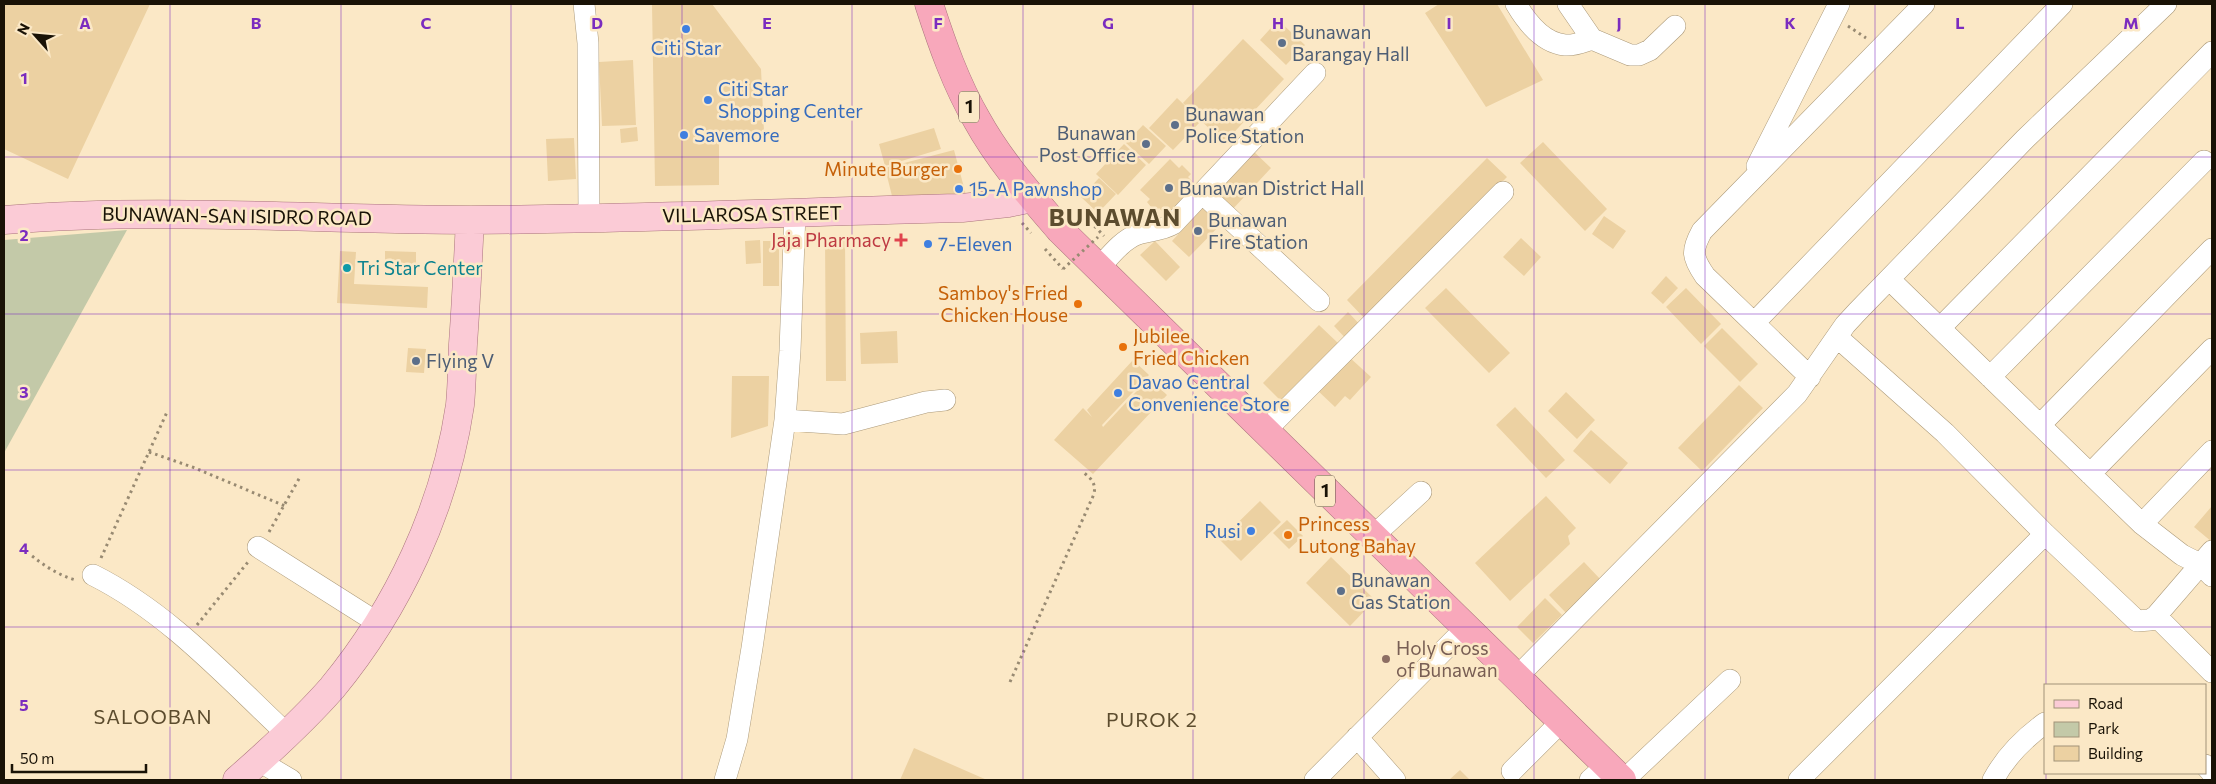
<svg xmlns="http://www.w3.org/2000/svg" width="2216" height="784" viewBox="0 0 2216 784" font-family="Commissioner,sans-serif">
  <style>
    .green { fill: #c3c9a8 }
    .building { fill: #ecd1a2 }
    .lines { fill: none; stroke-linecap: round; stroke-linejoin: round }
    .minor-casing { stroke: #ac9a7a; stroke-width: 22 }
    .major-casing { stroke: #aa747c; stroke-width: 29 }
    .highway-casing { stroke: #aa747c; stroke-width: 29 }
    .path { stroke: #988a72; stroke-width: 3; stroke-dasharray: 2.5 4; stroke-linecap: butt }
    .minor { stroke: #fff; stroke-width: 21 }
    .major { stroke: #fbcbd6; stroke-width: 28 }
    .highway { stroke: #f8a8bb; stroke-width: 28 }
    .path-bridge { stroke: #988a72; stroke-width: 3; stroke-dasharray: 2.5 4; stroke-linecap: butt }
    .grid { fill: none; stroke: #7b2cbf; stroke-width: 1; stroke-opacity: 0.55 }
    .shop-dot { fill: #3f7fe0; stroke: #fbe8c6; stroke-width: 2 }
    .service-dot { fill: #5c6f8a; stroke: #fbe8c6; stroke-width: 2 }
    .food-dot { fill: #e8710a; stroke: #fbe8c6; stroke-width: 2 }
    .health-dot { fill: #e0444e; stroke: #fbe8c6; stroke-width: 2 }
    .culture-dot { fill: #0f9aa8; stroke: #fbe8c6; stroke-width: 2 }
    .education-dot { fill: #8d6e63; stroke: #fbe8c6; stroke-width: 2 }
    .labels { text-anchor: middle; stroke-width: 5; stroke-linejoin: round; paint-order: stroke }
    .shield { fill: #fbe8c6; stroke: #5d5240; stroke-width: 1 }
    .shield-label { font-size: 18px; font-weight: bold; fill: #191206 }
    .service-label { font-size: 19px; fill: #4e5e75; stroke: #fbe8c6; text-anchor: start }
    .shop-label { font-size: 19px; fill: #366cbe; stroke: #fbe8c6; text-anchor: start }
    .food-label { font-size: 19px; fill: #c56008; stroke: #fbe8c6; text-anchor: end }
    .street-label { font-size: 19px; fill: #191206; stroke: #fbe8c6 }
    .health-label { font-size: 19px; fill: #be3a42; stroke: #fbe8c6; text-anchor: end }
    .culture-label { font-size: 19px; fill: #0d838f; stroke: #fbe8c6; text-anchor: start }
    .education-label { font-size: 19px; fill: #785e54; stroke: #fbe8c6; text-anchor: start }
    .neighbourhood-label { font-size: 20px; letter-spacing: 1px; fill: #5c4c2e; stroke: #fbe8c6 }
    .district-label { font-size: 24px; font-weight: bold; letter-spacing: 1px; fill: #5c4c2e; stroke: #fbe8c6 }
    .grid-label { font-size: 16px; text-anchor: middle; font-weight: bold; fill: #7b2cbf; stroke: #fbe8c6; stroke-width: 5; stroke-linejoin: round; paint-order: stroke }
  </style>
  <rect width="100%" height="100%" fill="#fbe8c6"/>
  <path class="green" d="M127,230L4,453V240Z"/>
  <path class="building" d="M5,4H150L68,179L4,149Z
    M652,4H712L761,69L764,132L719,140V185L655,186Z
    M1439,4H1497L1543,80L1486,107L1425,13Z
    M1278,20L1305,45L1286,65L1260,40Z
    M1243,39L1284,79L1224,143L1183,103Z
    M633,60L636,125L602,126L599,62Z
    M1177,98L1201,121L1173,150L1149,128Z
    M1143,125L1166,146L1149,164L1126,143Z
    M637,127L638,141L621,143L620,129Z
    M934,128L941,149L885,166L879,144Z
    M574,138L576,179L548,181L546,139Z
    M1543,142L1607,209L1585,231L1520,163Z
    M1124,144L1146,165L1118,195L1096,174Z
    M1251,149L1271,168L1231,211L1210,192Z
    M954,150L966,195L893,200L885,168Z
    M1487,158L1507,177L1366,320L1347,300Z
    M1170,159L1179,168L1182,165L1191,174L1188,177L1197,186L1168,217L1159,208L1156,211L1151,207L1147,202L1150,199L1140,190Z
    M1099,178L1116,194L1098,213L1081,197Z
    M1206,204L1224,221L1189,257L1172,241Z
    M1604,216L1626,231L1613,249L1592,234Z
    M825,236H845L846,381H826Z
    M1521,238L1541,257L1524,276L1503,257Z
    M760,240L761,263L746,264L745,241Z
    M763,241H779V286H763Z
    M1155,241L1180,267L1166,281L1140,255Z
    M340,251L356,252L354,284L428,287L427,308L337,303Z
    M385,251L416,252V270L385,269Z
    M1666,276L1678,288L1663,304L1651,293Z
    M1446,288L1510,353L1489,373L1425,308Z
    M1686,288L1721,324L1701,344L1666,307Z
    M1348,312L1364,329L1350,343L1334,326Z
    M1319,325L1339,344L1283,403L1263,383Z
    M1722,328L1758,364L1740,382L1704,346Z
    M897,331L898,363L861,364L860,333Z
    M408,348L426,349L424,373L406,372Z
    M1348,356L1371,377L1350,400L1345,396L1335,407L1316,389Z
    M1133,360L1149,375L1102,425L1103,427L1149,378L1167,395L1093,474L1054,440L1083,408L1092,417L1087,410Z
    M732,376H769L768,426L731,438Z
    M1739,385L1763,408L1702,471L1678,448Z
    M1566,392L1595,420L1577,439L1548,411Z
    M1515,407L1565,460L1546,478L1496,425Z
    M1591,430L1628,463L1610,484L1573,451Z
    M1546,496L1576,528L1568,536L1570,544L1510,601L1475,563Z
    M1260,501L1281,522L1241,561L1220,540Z
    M2212,506V542L2194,527Z
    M1287,520L1303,536L1289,549L1273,533Z
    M1331,557L1375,600L1350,626L1306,583Z
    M1584,562L1601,580L1566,613L1549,595Z
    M1545,598L1562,615L1533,643L1517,627Z
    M914,748L987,780H900Z
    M1460,770L1470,780H1449Z"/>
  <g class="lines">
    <defs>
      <path id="minor" d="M584,4L588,43L589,217
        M1516,4C1526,21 1543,43 1565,45C1574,46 1583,42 1592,39
        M1568,4L1592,39L1630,55H1639L1650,50L1675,26
        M1757,166L1839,4
        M1203,194L1319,301
        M1099,268C1110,256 1122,240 1138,234C1150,230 1161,231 1173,224L1315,73
        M1890,280L2142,524L2182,555L2200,564L2212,576
        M1754,323L2062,4
        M1940,328L2212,52
        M1837,337L1945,433L2045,534L2137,621L2150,620L2156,616L2212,551
        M1810,377L1705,276C1692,257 1691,251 1702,231L1924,4
        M1990,377L2204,161
        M785,420L843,424L926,402L945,400
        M2040,425L2212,249
        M1265,431L1503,192
        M2090,474L2212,349
        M2142,524L2212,451
        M1372,537L1421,492
        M258,547L378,623
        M93,575C169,613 226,677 287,734
        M2156,616L2212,672
        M1516,678L1797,394L1845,325L1857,312L2025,139L2166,4
        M1357,737L1395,780
        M259,761L291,780
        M2205,765L2212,773
        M1512,771L1561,722
        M725,780L737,739L752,648L785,420L790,351L795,212
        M1315,780L1465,629
        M1590,780L1606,766
        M1624,780L1730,680
        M1799,780L2045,534
        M1993,780C2006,756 2023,739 2045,723"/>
      <path id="major" d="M4,220C159,207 315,220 471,220C635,219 799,212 962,208L1008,203L1032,198
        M237,780C270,751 303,721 332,688C398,608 445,508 460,405C462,385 462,364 463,344C466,303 468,261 470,220"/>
      <path id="highway" d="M929,4C942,44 956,84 977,120C999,160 1030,195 1060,230L1622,780"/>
    </defs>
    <use href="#minor" class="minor-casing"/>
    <use href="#major" class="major-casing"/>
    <use href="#highway" class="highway-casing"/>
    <path class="path" d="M1848,26L1866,38
      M1077,213L1079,210L1104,236
      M1022,223L1031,233
      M1045,249L1063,269
      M149,452L195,468L285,506
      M269,532L300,477
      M27,552C42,564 57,575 76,580
      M101,558L167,412
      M197,625L248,562
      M1010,682L1094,494C1096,484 1092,479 1084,473"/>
    <use href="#minor" class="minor"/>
    <use href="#major" class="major"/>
    <use href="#highway" class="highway"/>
    <path class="path-bridge" d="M1063,269L1098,237"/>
  </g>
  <path class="grid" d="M170,4V780M341,4V780M511,4V780M682,4V780M852,4V780M1023,4V780M1193,4V780M1364,4V780M1534,4V780M1705,4V780M1875,4V780M2046,4V685M4,157H2212M4,314H2212M4,470H2212M4,627H2212M2046,773V780"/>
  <g class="shop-dot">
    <circle cx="686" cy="29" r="5"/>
    <circle cx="708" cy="100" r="5"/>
    <circle cx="684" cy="135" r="5"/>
    <circle cx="959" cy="189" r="5"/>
    <circle cx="928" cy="244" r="5"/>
    <circle cx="1118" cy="393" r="5"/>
    <circle cx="1251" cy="531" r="5"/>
  </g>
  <g class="service-dot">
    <circle cx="1282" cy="43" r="5"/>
    <circle cx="1175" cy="125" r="5"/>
    <circle cx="1146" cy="144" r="5"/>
    <circle cx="1169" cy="188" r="5"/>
    <circle cx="1198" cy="231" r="5"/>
    <circle cx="416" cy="361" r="5"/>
    <circle cx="1341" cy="591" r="5"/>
  </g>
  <g class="food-dot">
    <circle cx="958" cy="169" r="5"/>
    <circle cx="1078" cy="304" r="5"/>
    <circle cx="1123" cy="347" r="5"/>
    <circle cx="1288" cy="535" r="5"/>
  </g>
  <path class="health-dot" d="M898.5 232.5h5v5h5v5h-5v5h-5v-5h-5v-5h5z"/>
  <circle class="culture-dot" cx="347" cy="268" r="5"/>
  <circle class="education-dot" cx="1386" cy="659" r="5"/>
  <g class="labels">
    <g class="shield">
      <rect x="959" y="91.5" width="20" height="31" rx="4"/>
      <rect x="1315" y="475.5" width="20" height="31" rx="4"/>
    </g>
    <g class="shield-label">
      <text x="969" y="113">1</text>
      <text x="1325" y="497">1</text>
    </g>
    <g class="service-label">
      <text x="1292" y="39">Bunawan<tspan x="1292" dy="22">Barangay Hall</tspan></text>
      <text x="1185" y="121">Bunawan<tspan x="1185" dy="22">Police Station</tspan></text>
      <text x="1136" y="140" text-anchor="end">Bunawan<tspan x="1136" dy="22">Post Office</tspan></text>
      <text x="1179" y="195">Bunawan District Hall</text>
      <text x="1208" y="227">Bunawan<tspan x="1208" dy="22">Fire Station</tspan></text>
      <text x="426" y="368">Flying V</text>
      <text x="1351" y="587">Bunawan<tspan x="1351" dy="22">Gas Station</tspan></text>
    </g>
    <g class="shop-label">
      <text x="686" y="55" text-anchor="middle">Citi Star</text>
      <text x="718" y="96">Citi Star<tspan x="718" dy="22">Shopping Center</tspan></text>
      <text x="694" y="142">Savemore</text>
      <text x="969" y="196">15-A Pawnshop</text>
      <text x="938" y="251">7-Eleven</text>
      <text x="1128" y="389">Davao Central<tspan x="1128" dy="22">Convenience Store</tspan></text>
      <text x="1241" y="538" text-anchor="end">Rusi</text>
    </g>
    <g class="food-label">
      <text x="948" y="176">Minute Burger</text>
      <text x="1068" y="300">Samboy's Fried<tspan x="1068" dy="22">Chicken House</tspan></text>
      <text x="1133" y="343" text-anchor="start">Jubilee<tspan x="1133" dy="22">Fried Chicken</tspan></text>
      <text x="1298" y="531" text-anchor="start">Princess<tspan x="1298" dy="22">Lutong Bahay</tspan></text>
    </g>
    <g class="street-label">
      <text transform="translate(752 214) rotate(-1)" y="7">VILLAROSA STREET</text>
      <text transform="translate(237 216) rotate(1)" y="7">BUNAWAN-SAN ISIDRO ROAD</text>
    </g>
    <g class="health-label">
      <text x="891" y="247">Jaja Pharmacy</text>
    </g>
    <g class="culture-label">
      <text x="357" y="275">Tri Star Center</text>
    </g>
    <g class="education-label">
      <text x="1396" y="655">Holy Cross<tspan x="1396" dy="22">of Bunawan</tspan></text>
    </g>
    <g class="neighbourhood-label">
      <text x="153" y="724">SALOOBAN</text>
      <text x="1152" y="727">PUROK 2</text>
    </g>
    <g class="district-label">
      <text x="1115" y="226">BUNAWAN</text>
    </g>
  </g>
  <g class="grid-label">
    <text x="85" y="29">A</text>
    <text x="256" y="29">B</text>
    <text x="426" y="29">C</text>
    <text x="597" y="29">D</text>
    <text x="767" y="29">E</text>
    <text x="938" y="29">F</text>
    <text x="1108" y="29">G</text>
    <text x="1278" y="29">H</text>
    <text x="1449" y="29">I</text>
    <text x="1619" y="29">J</text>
    <text x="1790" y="29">K</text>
    <text x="1960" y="29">L</text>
    <text x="2131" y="29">M</text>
    <text x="24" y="84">1</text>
    <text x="24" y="241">2</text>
    <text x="24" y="398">3</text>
    <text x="24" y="554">4</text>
    <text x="24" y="711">5</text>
  </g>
  <rect width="2216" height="784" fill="none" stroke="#191206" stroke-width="10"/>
  <rect x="2044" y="684" width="162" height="90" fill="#fbe8c6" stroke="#a19279"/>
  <rect x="2054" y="700" width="25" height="8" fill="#fbcbd6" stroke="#a19279"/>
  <text x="2088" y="709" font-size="15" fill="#191206">Road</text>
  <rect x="2054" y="722" width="25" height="15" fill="#c3c9a8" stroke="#a19279"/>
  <text x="2088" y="734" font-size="15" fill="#191206">Park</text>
  <rect x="2054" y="746" width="25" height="15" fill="#ecd1a2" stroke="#a19279"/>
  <text x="2088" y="759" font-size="15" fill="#191206">Building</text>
  <g transform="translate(35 35) rotate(297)" stroke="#fbe8c6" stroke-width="4" paint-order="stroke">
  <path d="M0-4L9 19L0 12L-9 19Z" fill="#191206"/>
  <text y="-8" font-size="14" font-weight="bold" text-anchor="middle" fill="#191206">N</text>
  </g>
  <path d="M12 764v8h134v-8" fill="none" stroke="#191206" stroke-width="2.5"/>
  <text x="20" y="764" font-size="15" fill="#191206" stroke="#fbe8c6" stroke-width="4" paint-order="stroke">50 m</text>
</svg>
